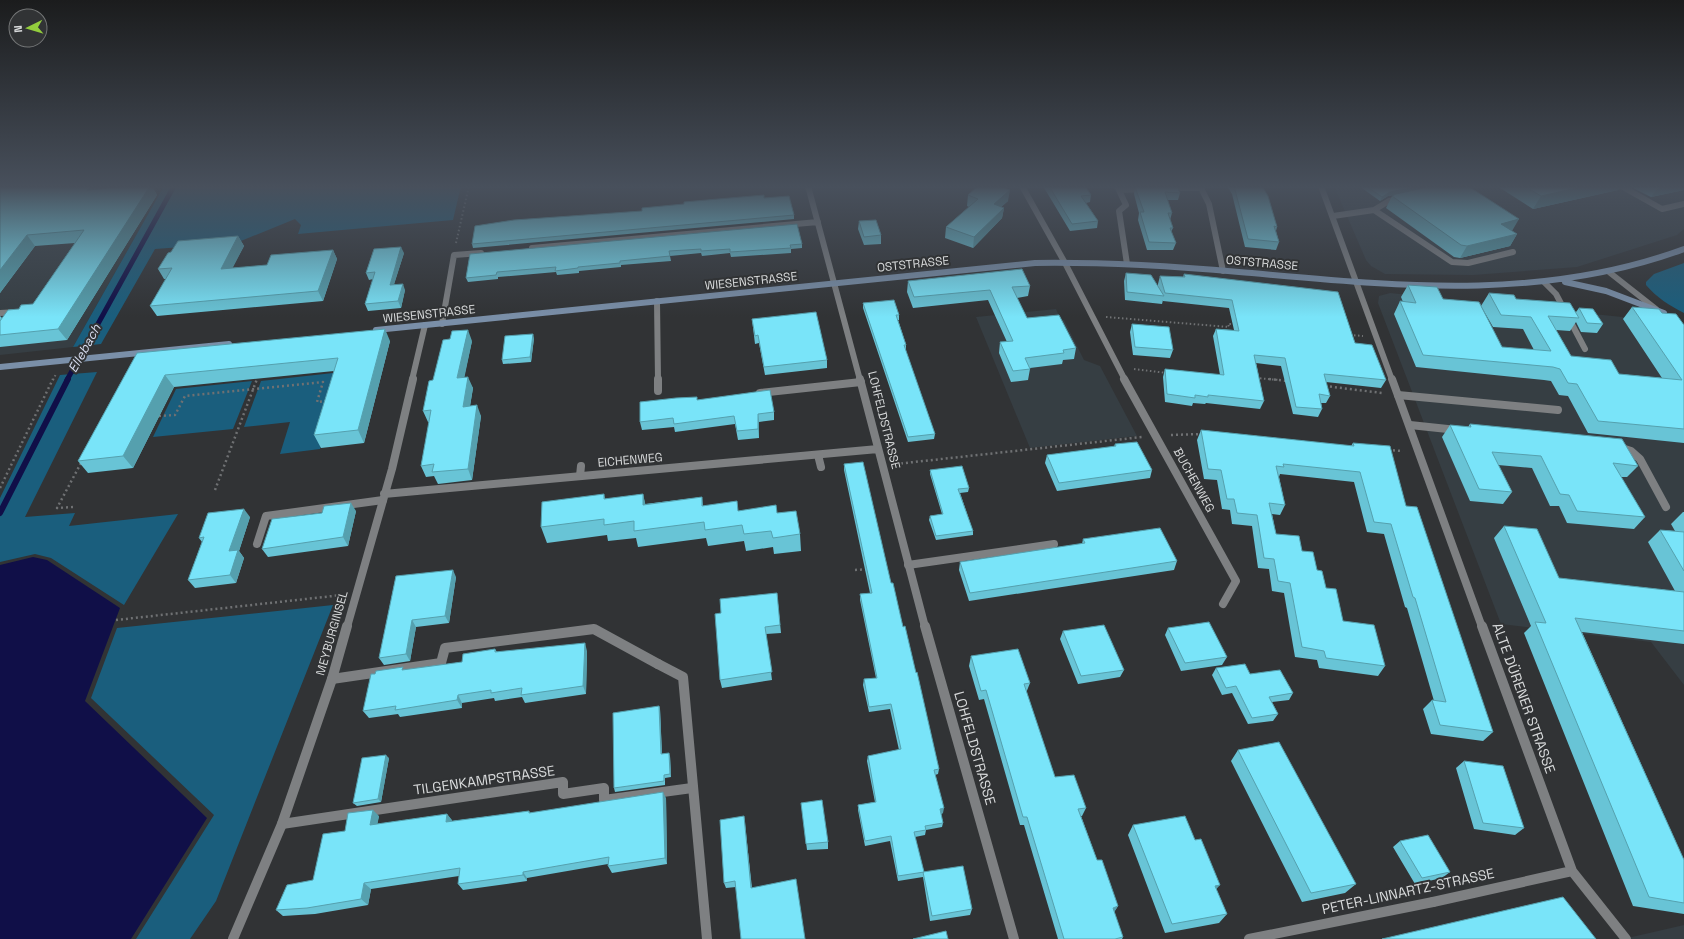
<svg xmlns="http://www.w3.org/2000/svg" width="1684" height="939" viewBox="0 0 1684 939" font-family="'Space Grotesk',sans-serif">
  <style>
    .built { fill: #363e43 }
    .green { fill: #1a5e7d }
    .water { fill: #100f48 }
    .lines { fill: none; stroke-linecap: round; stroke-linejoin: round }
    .stream-far1 { stroke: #100f48; stroke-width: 5 }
    .stream { stroke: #100f48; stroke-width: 6 }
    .path-far1 { stroke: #6f7173; stroke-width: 2; stroke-dasharray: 1.5 2.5; stroke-linecap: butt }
    .path { stroke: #6f7173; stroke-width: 2.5; stroke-dasharray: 2 3; stroke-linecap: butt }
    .lane-far2 { stroke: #7e8082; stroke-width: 6 }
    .lane-far1 { stroke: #7e8082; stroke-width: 8 }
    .lane { stroke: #7e8082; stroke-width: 10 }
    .street-far2 { stroke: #7e8082; stroke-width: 6 }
    .street-far1 { stroke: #7e8082; stroke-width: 8 }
    .street { stroke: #7e8082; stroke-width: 10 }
    .secondary { stroke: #7a8fa8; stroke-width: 6 }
    .wall { fill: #68c4d6 }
    .shaded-wall { fill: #55a0ae }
    .building { fill: #79e4f9; stroke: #55a0ae }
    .labels { text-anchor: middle; stroke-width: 4; stroke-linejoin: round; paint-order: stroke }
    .street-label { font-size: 12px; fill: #d8dadb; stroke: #313335 }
    .water-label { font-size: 13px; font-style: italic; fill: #d9def1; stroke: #313335 }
    .near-street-label { font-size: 14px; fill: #d8dadb; stroke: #313335 }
  </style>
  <rect width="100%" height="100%" fill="#313335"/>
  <path class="built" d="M19,186H164L73,347L0,355V206Z
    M1334,186H1684V229L1677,235L1577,267L1473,275L1385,274L1371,266L1366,260Z
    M1390,293L1651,320L1684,330V685L1651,642L1501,624L1378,303L1379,296Z
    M1056,309L1061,320H1064L1084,360L1100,366L1137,436L1030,448L976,317Z
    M1684,925V939H1623L1645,934Z"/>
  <path class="green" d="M164,186H461L453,220L298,234L301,225L295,219L236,243L155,249L101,344L73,347Z
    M1684,263V313C1670,306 1656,297 1646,285V282L1654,274Z
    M97,372L25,517L75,513L69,526L178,514L124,605L51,558L35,554L0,562V498L60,375Z
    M342,372L320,449L280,454L290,422L244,427L261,381Z
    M252,381L233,429L153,437L176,389Z
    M333,605L216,901L190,939H136L214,815L91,698L117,628Z"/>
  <path class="water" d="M33,557L47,560L120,608L85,701L207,818L131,939H0V565Z"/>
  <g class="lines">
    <path class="stream-far1" d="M67,380L174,186"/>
    <path class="stream" d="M0,513L68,379"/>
    <path class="path-far1" d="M456,243L469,186
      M1106,317L1229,327L1228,324H1236
      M1350,335L1363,336
      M1134,369L1167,373
      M1256,378L1279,380
      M53,380L56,374"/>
    <path class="path" d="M1269,379L1287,381
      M1325,386L1382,393
      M159,416L175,415L185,396L323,382L317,402L327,401
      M1171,435L1202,434
      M1388,450L1403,451
      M896,464L1142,437
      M0,488L53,379
      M215,490L257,379
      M73,507L57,508L81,463
      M855,570L869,569
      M116,620L342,595"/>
    <path class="lane-far2" d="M1117,186L1126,205L1119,211L1127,264
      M1621,186L1662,209L1684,204
      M1167,188H1200
      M1119,190L1146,189
      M1374,210L1389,201L1400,199
      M1333,216L1374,210L1452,262L1468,263L1513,252
      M1544,282L1556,294L1585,349
      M657,301L658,380
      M0,313L17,312"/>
    <path class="lane-far1" d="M658,379V391
      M760,393L861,382
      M1398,395L1558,410
      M1410,425L1457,430
      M1619,447L1631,451L1640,459L1666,507
      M818,455L821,467
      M580,476L581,466
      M257,544L266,516L383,500
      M908,565L1054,544"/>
    <path class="lane" d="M332,679L441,663L445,648L594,629L658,664
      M282,824L563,782V794L604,788V800L692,788
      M1249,939L1433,902"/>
    <path class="street-far2" d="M808,186L860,380
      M1022,186L1065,263L1125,380
      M1200,186L1209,204L1223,271
      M1321,186L1392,380
      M532,248L818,222
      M1609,272L1656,309
      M442,324L454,255L481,253
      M412,380L425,325"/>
    <path class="street-far1" d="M860,379L925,627
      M1124,379L1236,581L1223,604
      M1392,379L1482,627
      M384,494L878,449
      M347,627L392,469L413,379"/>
    <path class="street" d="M925,626L1014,939
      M1482,626L1572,871L1626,939
      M658,664L683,677L707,939
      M1433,902L1572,871
      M233,939L282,824L332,679L347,626"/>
    <path class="secondary" d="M1565,282L1606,291L1664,313
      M376,330L1035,263C1103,262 1171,266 1239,272C1390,285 1538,303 1684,249
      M0,367L229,344"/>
  </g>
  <path class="wall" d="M0,186H105L103,188L152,186L157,195L67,340L0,347V316L2,318L19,309L33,304L75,243L35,246L0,293Z
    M1043,186H1085L1091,195L1090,202L1086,203L1098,221L1097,228L1070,231Z
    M1227,186H1262L1277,227L1276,231L1279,242L1276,250L1245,247L1232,194Z
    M1359,186H1468L1512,231L1517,234L1510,246L1460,258L1454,257L1386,208L1392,196L1394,195L1388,196L1380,201Z
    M1497,186H1620L1618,190L1533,209Z
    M1629,186H1684V190L1651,197Z
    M1135,187L1180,193L1178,200H1167L1172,213L1170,220L1173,228L1171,232L1176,243L1173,250H1147L1138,220L1139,213L1134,194Z
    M968,195L1008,201L1001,207L1004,208L1002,218L973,248L945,238L946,227L969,207L967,206Z
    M764,198L794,215V219L473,248L472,244L642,211Z
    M859,221L881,235V244L864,245L858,229Z
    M238,236L244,246L232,268L267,265L333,250L337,259L323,301L157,316L150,306L166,279H164L158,269L171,252Z
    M802,244V248L791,249V253L731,257L730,253L702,256L701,253L670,256L671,261L621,265V267L579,271V273L557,275L556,272L498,277V279L468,282L466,278L470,254Z
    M404,253L394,284L405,290L401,308L368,311L365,304L373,279L369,280L366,273Z
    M1126,273L1158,287V284L1160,276L1183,277L1184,274L1355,343L1386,380L1381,388L1326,382L1330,396L1326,403H1321L1322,409L1318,417L1293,414L1281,366L1256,363L1264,401L1260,409L1206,403L1205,404L1193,403L1192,406L1165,402L1163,377L1165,369L1220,375L1213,336L1216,329L1234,330L1229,308L1163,301V300L1162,304L1125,300L1124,281Z
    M908,281L1030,286L1028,296L1017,298L1027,318L1076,348L1074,359L1063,360L1062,364L1030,368V369L1028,380L1011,382L999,353L1000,342H1007L988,300L913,308L907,292Z
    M1408,285L1443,299L1502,347L1534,350L1523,329L1493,327L1481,306L1489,293L1516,299L1576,312L1579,308L1603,324L1597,333L1581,332L1576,322L1570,331L1556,330L1571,356L1619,374L1662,378L1623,319L1632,307L1662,313L1684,325V443L1588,433L1568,396L1559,395L1551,381L1544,380L1416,367L1394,314L1400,301L1403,302L1401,297Z
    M863,303L899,315V320H898L906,345V350H905L935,434L934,439L908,442L863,308Z
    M752,319L827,360V368L765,375L759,343L755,344Z
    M1132,324L1173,350L1170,358L1133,355L1130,332Z
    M534,338L531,362L503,364L502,360Z
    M390,341L364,443L321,448L314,435L334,371L174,387L133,468L88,473L78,461L137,353Z
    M472,341L464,377L473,388L470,406L481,416L472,480L438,484L434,476L426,477L421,466L429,422H428L423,411L433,380Z
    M697,400L774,412V420L759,422V438L738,440L735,424L675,432L674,427L642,430L640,422Z
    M1470,424L1638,466L1627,477H1621L1645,517L1634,529L1567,523L1559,506H1550L1532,468L1498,465L1512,492L1503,504L1470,501L1442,437L1450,425L1468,427Z
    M1201,430L1351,446L1353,443L1406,506L1493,732L1483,741L1431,734L1423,709L1432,700L1434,701L1407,608L1405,607L1384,534L1367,532L1354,482L1280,474L1279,477L1285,505L1280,515L1272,514L1276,534L1302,551L1317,570L1343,621L1385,666L1378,676L1319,668L1317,660L1295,657L1284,593L1272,591L1269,569L1258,568L1252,526L1232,524L1230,510L1222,509L1217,480L1204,479L1197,440Z
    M1115,444L1152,470L1150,478L1057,491L1045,463L1047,455L1114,447Z
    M844,464L891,583L916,673L939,769L938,774L935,775L943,813L941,814L943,823L942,827L926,830L925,835L915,837L924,872L972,909L970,915L930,921L923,877L898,881L890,841L865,846L858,810V805L875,802L867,761L868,756L899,750L890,709L869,712L863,685L864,679L876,678L860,600V594L870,593L844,470Z
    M930,470L969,488L968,492L960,493L973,531V535L936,540L929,520L930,516L942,514L930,474Z
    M604,494L605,499L643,494L645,504L702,497L703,506L738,511L777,513L800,534L801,551L774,554L773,547L746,551L744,541L708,546L706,538L638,547L636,538L608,541L607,535L547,543L541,527Z
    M356,511L348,546L268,557L262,549Z
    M1683,512H1684V644L1582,632L1684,860V914L1633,906L1524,633L1531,626L1494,538L1504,526L1559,578L1675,591L1648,542L1660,530L1675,531L1671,524Z
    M250,517L239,551L244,558L236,583L195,588L188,580L202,542L199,538Z
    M1083,539L1177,561L1174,570L969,601L959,570L960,562L1082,544Z
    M396,576L456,577L449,623L416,627L410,661L384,665L379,658Z
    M777,593L781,633L766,634L772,680L722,688L720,680L721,613Z
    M1168,628L1227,657L1222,665L1181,671L1165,635Z
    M1063,631L1124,670L1120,677L1078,684L1060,639Z
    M495,649L497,652L587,651L586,694L525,703L522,697L495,701L494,698L462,703V708L400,717L398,714L369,718L363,711L405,670L462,662Z
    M971,656L1030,683L1026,693L1055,777L1086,808L1082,816H1081L1097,860L1118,906L1114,912L1123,937L1122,939H1058L1024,825H1020L984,699L979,700L969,666Z
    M1216,668L1250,674L1293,693L1289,700L1272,702L1278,714L1273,721L1248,724L1232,693L1222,695L1212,675Z
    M659,706L660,709L662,754L670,756L671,777L665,778V785L615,792L614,788Z
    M1238,750L1356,884L1345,893L1302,902L1231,761Z
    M389,758L381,802L357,806L353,803Z
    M1464,761L1524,828L1515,835L1474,829L1456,768Z
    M666,798L667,864L612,873L608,866V864L527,878V881L463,890L458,884L459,876L371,889L368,905L315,914L283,916L276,910L313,880L345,831L379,816L377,824L447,814L452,821L529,811L530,813Z
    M802,810L828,842V849L807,850Z
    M744,816L752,888L736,887L726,888L724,883Z
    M1133,825L1195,840L1227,914L1219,923L1165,933L1128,835Z
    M1400,841L1450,872L1442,878L1415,884L1393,847Z"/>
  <path class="shaded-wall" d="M90,186H105L94,200L87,190Z
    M150,186H152L157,195L67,340L58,329Z
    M1420,186H1436L1388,196L1380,201L1382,197L1390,192Z
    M1586,186H1620L1618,190L1533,209L1541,196Z
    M1660,186H1684V190L1651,197Z
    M1010,190L1008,201L992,215L994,204Z
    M1004,208L1002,218L973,248L974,237Z
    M1519,219L1512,231L1501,224Z
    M1517,234L1510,246L1460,258L1467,246Z
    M27,235L35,246L0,293V270Z
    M238,236L244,246L227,279L221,269Z
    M401,247L404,253L392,291L390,285Z
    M333,250L337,259L323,301L318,291Z
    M403,284L405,290L401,308L398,301Z
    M385,329L390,341L364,443L358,430Z
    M468,330L472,341L462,389L457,378Z
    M533,334L534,338L531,362L530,357Z
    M165,375L174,387L133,468L123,456Z
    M468,377L473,388L468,418L463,407Z
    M477,405L481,416L472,480L468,469Z
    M758,414L759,422V438L758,429Z
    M643,494L647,511L643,505Z
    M351,503L356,511L348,546L343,537Z
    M244,509L250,517L239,551L244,558L236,583L230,575L229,551Z
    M453,570L456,577L449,623L445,616Z
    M412,620L416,627L410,661L406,654Z
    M585,643L587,651L586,694L583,686Z
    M458,695L462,703V708L457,700Z
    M659,706L660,709L662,758L661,754Z
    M669,753L670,756L671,777L670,774Z
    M386,755L389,758L381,802L378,799Z
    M663,792L666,798L667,864L665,858Z
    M944,808L943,813L939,814L940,809Z
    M373,810L379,816L376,832L370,825Z
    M447,814L452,820L451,828L446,822Z
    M744,816L745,822L752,893L751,888Z
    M523,872L527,878V881L523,875Z
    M364,883L371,889L368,905L361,899Z
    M1220,885L1212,894L1215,886Z
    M1118,906L1113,914V908Z"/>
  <path class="building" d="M0,186H90L87,190L132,186H150L58,329L0,335V321L8,310L19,309L21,305L33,304L84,230L27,235L0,270Z
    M978,186H998L1010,190L994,204L1004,208L974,237L946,227L978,199L968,195Z
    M1049,186H1085L1091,195L1081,196L1098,221L1072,224Z
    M1177,186L1180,193L1165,192L1172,213H1168L1173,228H1170L1176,243L1149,242L1140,212H1144L1135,187Z
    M1234,186H1262L1268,196L1277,227L1274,226L1279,242L1248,239Z
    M1366,186H1420L1390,192L1382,197Z
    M1432,186H1468L1519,219L1501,224L1517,234L1467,246L1461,245L1392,196L1396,194Z
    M1524,186H1586L1541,196Z
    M764,195V198L789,196L794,215L472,244L475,226L514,220L642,211V208L684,204V202Z
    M876,220L881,235L864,237L859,221Z
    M797,224L802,244L790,245L791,248L730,252V249L701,251V249L669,251L670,256L620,261V263L578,267V268L555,271L556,267L497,272L496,275L466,278L470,254Z
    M238,236L221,269L267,265L271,255L333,250L318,291L150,306L172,268L158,269L168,253L171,252L178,241Z
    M401,247L390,285L403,284L398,301L365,304L375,272L366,273L374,249Z
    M1022,269L1030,286L1012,287L1027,318L1059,315L1076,348L1063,350L1064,353L1025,358L1030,369L1013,371L1000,342L1013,341L990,290L914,297L908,281Z
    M1126,273L1151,275L1164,296L1127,292Z
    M1184,274L1338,292L1355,343L1372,345L1386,380L1324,374L1330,396L1319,394L1322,409L1296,407L1285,358L1254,355L1264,401L1208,395V397L1195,395V398L1167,394L1165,369L1224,375L1216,329L1239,331L1232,300L1165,293L1160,276L1185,277Z
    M1408,285L1437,287L1443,299L1479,302L1502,347L1551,351L1531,317L1501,315L1489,293L1514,295L1516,299L1570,303L1579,318L1548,316L1571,356L1611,360L1619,374L1682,380L1632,307L1659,309L1662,313L1676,314L1684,325V429L1598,421L1577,384L1568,383L1560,369L1553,367L1423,355L1400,301L1416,303Z
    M894,300L899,315H896L906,345H904L935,434L908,437L863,303Z
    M1579,308L1593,309L1603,324L1587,323Z
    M816,312L827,360L764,367L758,335L755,336L752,319Z
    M1132,324L1169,327L1173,350L1135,347Z
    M385,329L358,430L314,435L338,358L165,375L123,456L78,461L137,353Z
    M468,330L457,378L468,377L463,407L477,405L468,469L432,472L434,464L421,466L431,410L423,411L429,381L433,380L443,340L450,339L452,331Z
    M533,334L530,357L502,360L505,336Z
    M770,390L774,412L758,414V429L737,431L734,416L674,424L673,418L640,422V402L676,398L697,397V400Z
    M1470,424L1622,439L1638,466L1613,463L1645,517L1577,511L1569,495L1560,494L1541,456L1492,452L1512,492L1479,489L1450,425L1471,427Z
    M1201,430L1354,446L1353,443L1390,446L1406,506L1417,507L1493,732L1440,725L1432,700L1446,702L1415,598L1413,597L1391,524L1374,522L1360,472L1283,464L1284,467L1276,466L1285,505L1269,503L1276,534L1299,536L1302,551L1313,552L1317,570L1322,571L1326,588L1336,589L1343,621L1374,625L1385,666L1326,658L1324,651L1302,647L1290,583L1278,581L1274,559L1264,558L1257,515L1237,513L1234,499H1227L1221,470L1208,469Z
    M1137,442L1152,470L1059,483L1047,455L1116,446L1115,444Z
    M863,462L891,583H893L903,627L905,626L916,673L917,672L939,769L934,770L944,808L940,809L943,823L925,826L926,830L914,832L924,872L898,876L891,836L865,841L858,805L876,802L868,756L901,749L891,704L869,707L864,679L877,678L860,594L872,593L844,464Z
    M962,466L969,488L958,489L973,531L936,536L930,516L943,514L930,470Z
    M604,494V499L643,494V505L702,497V506L737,501L738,511L776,505L777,513L796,511L800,534L773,538L771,531L744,534L742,525L705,530L704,522L634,531V521L604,525V519L541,527L542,502Z
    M351,503L343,537L262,549L272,519L322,513L324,506Z
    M244,509L229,551L238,550L230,575L188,580L204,537L199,538L208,513Z
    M1504,526L1537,529L1559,578L1684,592V631L1575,618L1684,860V903L1649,897L1535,622L1546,623Z
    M1160,528L1177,561L970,593L960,562L1085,543L1083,539Z
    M1660,530L1684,532V571Z
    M453,570L445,616L412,620L406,654L379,658L396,576Z
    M777,593L780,625L765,627L772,672L720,680L715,614L721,613L720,599Z
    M1209,622L1227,657L1185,663L1168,628Z
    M1104,625L1124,670L1081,676L1063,631Z
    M585,643L583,686L521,695L522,688L491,693V690L458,695L457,700L395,710L396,706L363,711L371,674H375L376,671L403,667L402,670L462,662L463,654L495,649V652Z
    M1018,649L1030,683L1024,684L1055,777L1074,775L1086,808L1078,809L1097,860H1102L1118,906L1113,908L1123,937L1115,939H1064L1027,817H1023L986,690L981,691L971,656Z
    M1245,664L1250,674L1280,670L1293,693L1269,697L1278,714L1252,718L1236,686L1226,688L1216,668Z
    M659,706L661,754L669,753L670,774L664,775V781L614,788L613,713Z
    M1279,742L1356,884L1311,893L1238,750Z
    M386,755L378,799L353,803L362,758Z
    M1464,761L1503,766L1524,828L1483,823Z
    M663,792L665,858L608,866L609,857L523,872V875L458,884L460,868L364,883L361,899L307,908L276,910L287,885L313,880L323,834L345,831L348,813L373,810L370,825L447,814L446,822L529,811V813Z
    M822,800L828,842L806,844L801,803Z
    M744,816L751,888L796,879L805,939H741L735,881L724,883L720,820Z
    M1185,816L1195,840L1201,839L1220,885L1215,886L1227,914L1172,924L1133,825Z
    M1428,835L1450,872L1422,878L1400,841Z
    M963,866L972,909L932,916L923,872Z
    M1563,897L1596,939H1382Z
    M946,931L948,939H913Z"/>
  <linearGradient id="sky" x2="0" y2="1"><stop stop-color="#1b1c1d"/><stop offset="0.59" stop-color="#48505c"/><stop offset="1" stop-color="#48505c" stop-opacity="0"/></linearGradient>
  <rect width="1684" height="317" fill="url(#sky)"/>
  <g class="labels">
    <g class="street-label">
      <text transform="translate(1262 263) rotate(5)" y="4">OSTSTRASSE</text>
      <text transform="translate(913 264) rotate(-6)" y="4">OSTSTRASSE</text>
      <text transform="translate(751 281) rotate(-6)" y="4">WIESENSTRASSE</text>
      <text transform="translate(429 314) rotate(-6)" y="4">WIESENSTRASSE</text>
      <text transform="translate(884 420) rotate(76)" y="4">LOHFELDSTRASSE</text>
      <text transform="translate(630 460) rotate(-5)" y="4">EICHENWEG</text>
      <text transform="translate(1194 480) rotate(61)" y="4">BUCHENWEG</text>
      <text transform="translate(332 633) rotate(-74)" y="4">MEYBURGINSEL</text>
    </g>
    <g class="water-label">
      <text transform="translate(84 348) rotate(-61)" y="5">Ellebach</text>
    </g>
    <g class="near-street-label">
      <text transform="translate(1524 698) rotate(70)" y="5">ALTE DÜRENER STRASSE</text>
      <text transform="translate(975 748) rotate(74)" y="5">LOHFELDSTRASSE</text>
      <text transform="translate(484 780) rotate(-8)" y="5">TILGENKAMPSTRASSE</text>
      <text transform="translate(1408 891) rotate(-12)" y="5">PETER-LINNARTZ-STRASSE</text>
    </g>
  </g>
  <g transform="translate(28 28) rotate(265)"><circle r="19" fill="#313335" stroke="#747677"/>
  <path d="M0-3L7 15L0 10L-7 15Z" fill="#93cd3d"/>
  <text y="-6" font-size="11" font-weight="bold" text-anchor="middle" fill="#d8dadb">N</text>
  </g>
</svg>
